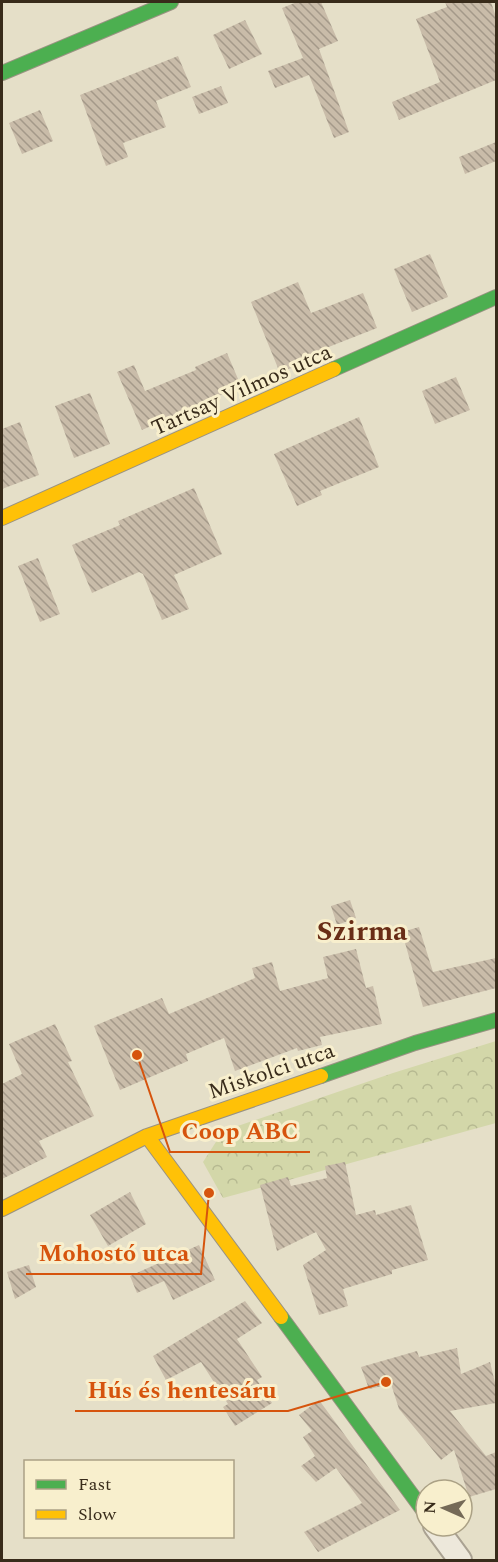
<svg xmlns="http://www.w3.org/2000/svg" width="498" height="1562" viewBox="0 0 498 1562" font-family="Spectral,serif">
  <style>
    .park { fill: url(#park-crowns) }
    .building { fill: url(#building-back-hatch) }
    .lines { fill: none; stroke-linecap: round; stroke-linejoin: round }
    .street-casing { stroke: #aaa292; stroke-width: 26 }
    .fast-casing { stroke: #999282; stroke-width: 16 }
    .slow-casing { stroke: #999282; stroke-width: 16 }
    .street { stroke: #ede8db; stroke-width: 22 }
    .fast { stroke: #4caf50; stroke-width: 14 }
    .slow { stroke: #ffc107; stroke-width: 14 }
    .labels { text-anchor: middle; stroke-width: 6; stroke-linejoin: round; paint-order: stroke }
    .street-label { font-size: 22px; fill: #382b1a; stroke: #f8efcd }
    .district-label { font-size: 28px; font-weight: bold; fill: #692d16; stroke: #f8efcd }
    .leader { fill: none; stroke: #d6540d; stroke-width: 2 }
    .callout-dot { fill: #d6540d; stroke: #f8efcd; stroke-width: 2 }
    .callout-label { font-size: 24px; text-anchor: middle; font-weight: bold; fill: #d6540d; stroke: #f8efcd; stroke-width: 6; stroke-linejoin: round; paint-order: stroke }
  </style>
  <defs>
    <pattern id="park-crowns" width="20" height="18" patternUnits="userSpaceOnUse" patternTransform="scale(1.5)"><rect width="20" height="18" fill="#d3d7a9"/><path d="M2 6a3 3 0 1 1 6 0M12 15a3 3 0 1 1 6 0" fill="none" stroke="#b6b991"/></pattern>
    <pattern id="building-back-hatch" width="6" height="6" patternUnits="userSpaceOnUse" patternTransform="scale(1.5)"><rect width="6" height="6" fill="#c9bca9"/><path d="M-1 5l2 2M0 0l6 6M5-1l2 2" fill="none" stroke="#a49989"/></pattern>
  </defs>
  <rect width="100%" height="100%" fill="#e5dfc8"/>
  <path class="park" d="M496,1041V1123L223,1198L203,1162L223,1131L393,1073Z"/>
  <path class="building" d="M297,2H321L338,41L319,49L349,132L334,138L309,75L275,88L268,71L303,58L282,8Z
    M445,2H491L496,17V80L399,120L392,102L440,82L416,19L447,7Z
    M245,20L262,54L229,69L213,35Z
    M178,56L191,87L156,101L166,127L123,143L128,157L106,166L80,95Z
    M221,86L228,103L199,114L192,97Z
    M40,110L53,141L22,154L9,123Z
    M496,142V161L465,174L459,157Z
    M430,254L448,297L412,312L394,269Z
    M298,282L311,313L363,293L377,328L326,348L327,352L280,373L251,302Z
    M227,353L241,386L142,430L117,372L134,365L145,391L196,370L195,367Z
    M456,377L470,410L435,424L422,391Z
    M90,393L110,444L74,458L55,406Z
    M359,417L379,467L320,491L322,495L297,506L274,454Z
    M20,422L39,475L2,489V429Z
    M194,488L222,554L174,575L189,609L162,620L143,574L139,572L92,593L72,545L120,525L118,521Z
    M38,558L60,614L40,622L18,566Z
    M350,900L356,918L337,925L331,906Z
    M419,927L433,972L496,958V988L423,1007L402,932Z
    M356,949L366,988L373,986L382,1024L320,1037L322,1045L298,1051L297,1048L235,1071L224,1038L186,1054L188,1061L120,1090L94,1026L162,998L169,1014L255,978L252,968L272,962L280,991L328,978L323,957Z
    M55,1024L72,1061L68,1062L94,1116L39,1141L47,1157L2,1179V1084L22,1074L9,1044Z
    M345,1162L356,1215L375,1210L376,1215L411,1205L428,1260L392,1270V1274L343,1289L348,1306L319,1315L303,1265L326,1250L316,1232L277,1251L260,1185L288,1177L291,1186L327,1178L325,1166Z
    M130,1192L146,1224L108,1246L90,1215Z
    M199,1245L215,1280L173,1300L164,1281L137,1293L130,1276Z
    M29,1265L36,1287L15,1299L7,1272Z
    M245,1301L262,1323L237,1339L262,1377L257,1380L272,1403L235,1426L223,1407L228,1404L201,1362L166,1380L153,1356Z
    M457,1348L461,1374L490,1362L496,1387V1403L450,1411L486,1456L496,1452V1489L469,1497L454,1450L441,1460L399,1409L391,1384L369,1389L361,1367L417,1351L419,1357Z
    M319,1400L400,1510L318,1552L304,1532L362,1503L336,1468L316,1482L301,1466L315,1456L303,1437L312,1431L299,1415Z"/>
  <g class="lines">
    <defs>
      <path id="street" d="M435,1526L460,1560"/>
      <path id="fast" d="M2,73L171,2
        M334,369L496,297
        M321,1076L415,1043L496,1020
        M281,1317L426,1514"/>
      <path id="slow" d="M2,518L334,369
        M147,1136L281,1317
        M2,1209L147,1136L321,1076"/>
    </defs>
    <use href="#street" class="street-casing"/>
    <use href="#fast" class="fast-casing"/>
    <use href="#slow" class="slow-casing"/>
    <use href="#street" class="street"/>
    <use href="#fast" class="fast"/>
    <use href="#slow" class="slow"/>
  </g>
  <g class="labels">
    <g class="street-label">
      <text transform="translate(241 389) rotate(-24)" y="8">Tartsay Vilmos utca</text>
      <text transform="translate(271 1070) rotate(-19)" y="8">Miskolci utca</text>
    </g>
    <g class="district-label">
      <text x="362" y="940">Szirma</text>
    </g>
  </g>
  <path class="leader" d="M137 1055L170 1152H310M209 1193L201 1274H26M386 1382L288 1411H75"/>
  <g class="callout-dot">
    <circle cx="137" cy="1055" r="6"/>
    <circle cx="209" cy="1193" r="6"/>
    <circle cx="386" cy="1382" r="6"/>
  </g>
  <g class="callout-label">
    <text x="240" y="1139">Coop ABC</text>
    <text x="114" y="1261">Mohostó utca</text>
    <text x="182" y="1398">Hús és hentesáru</text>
  </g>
  <rect width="498" height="1562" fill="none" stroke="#382b1a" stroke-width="6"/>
  <rect x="24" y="1460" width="210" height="78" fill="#f8efcd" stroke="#aba185" stroke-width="1.5"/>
  <rect x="36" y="1480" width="30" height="9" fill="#4caf50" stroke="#aba185" stroke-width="1.5"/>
  <text x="78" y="1490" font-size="18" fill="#382b1a">Fast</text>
  <rect x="36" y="1510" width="30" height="9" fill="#ffc107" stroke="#aba185" stroke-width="1.5"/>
  <text x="78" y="1520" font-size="18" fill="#382b1a">Slow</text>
  <g transform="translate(444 1508) rotate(273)"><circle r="28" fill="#f8efcd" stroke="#aba185" stroke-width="1.5"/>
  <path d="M0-4.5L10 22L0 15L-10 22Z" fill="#756a57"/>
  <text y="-9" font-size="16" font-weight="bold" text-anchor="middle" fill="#382b1a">N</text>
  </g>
</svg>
